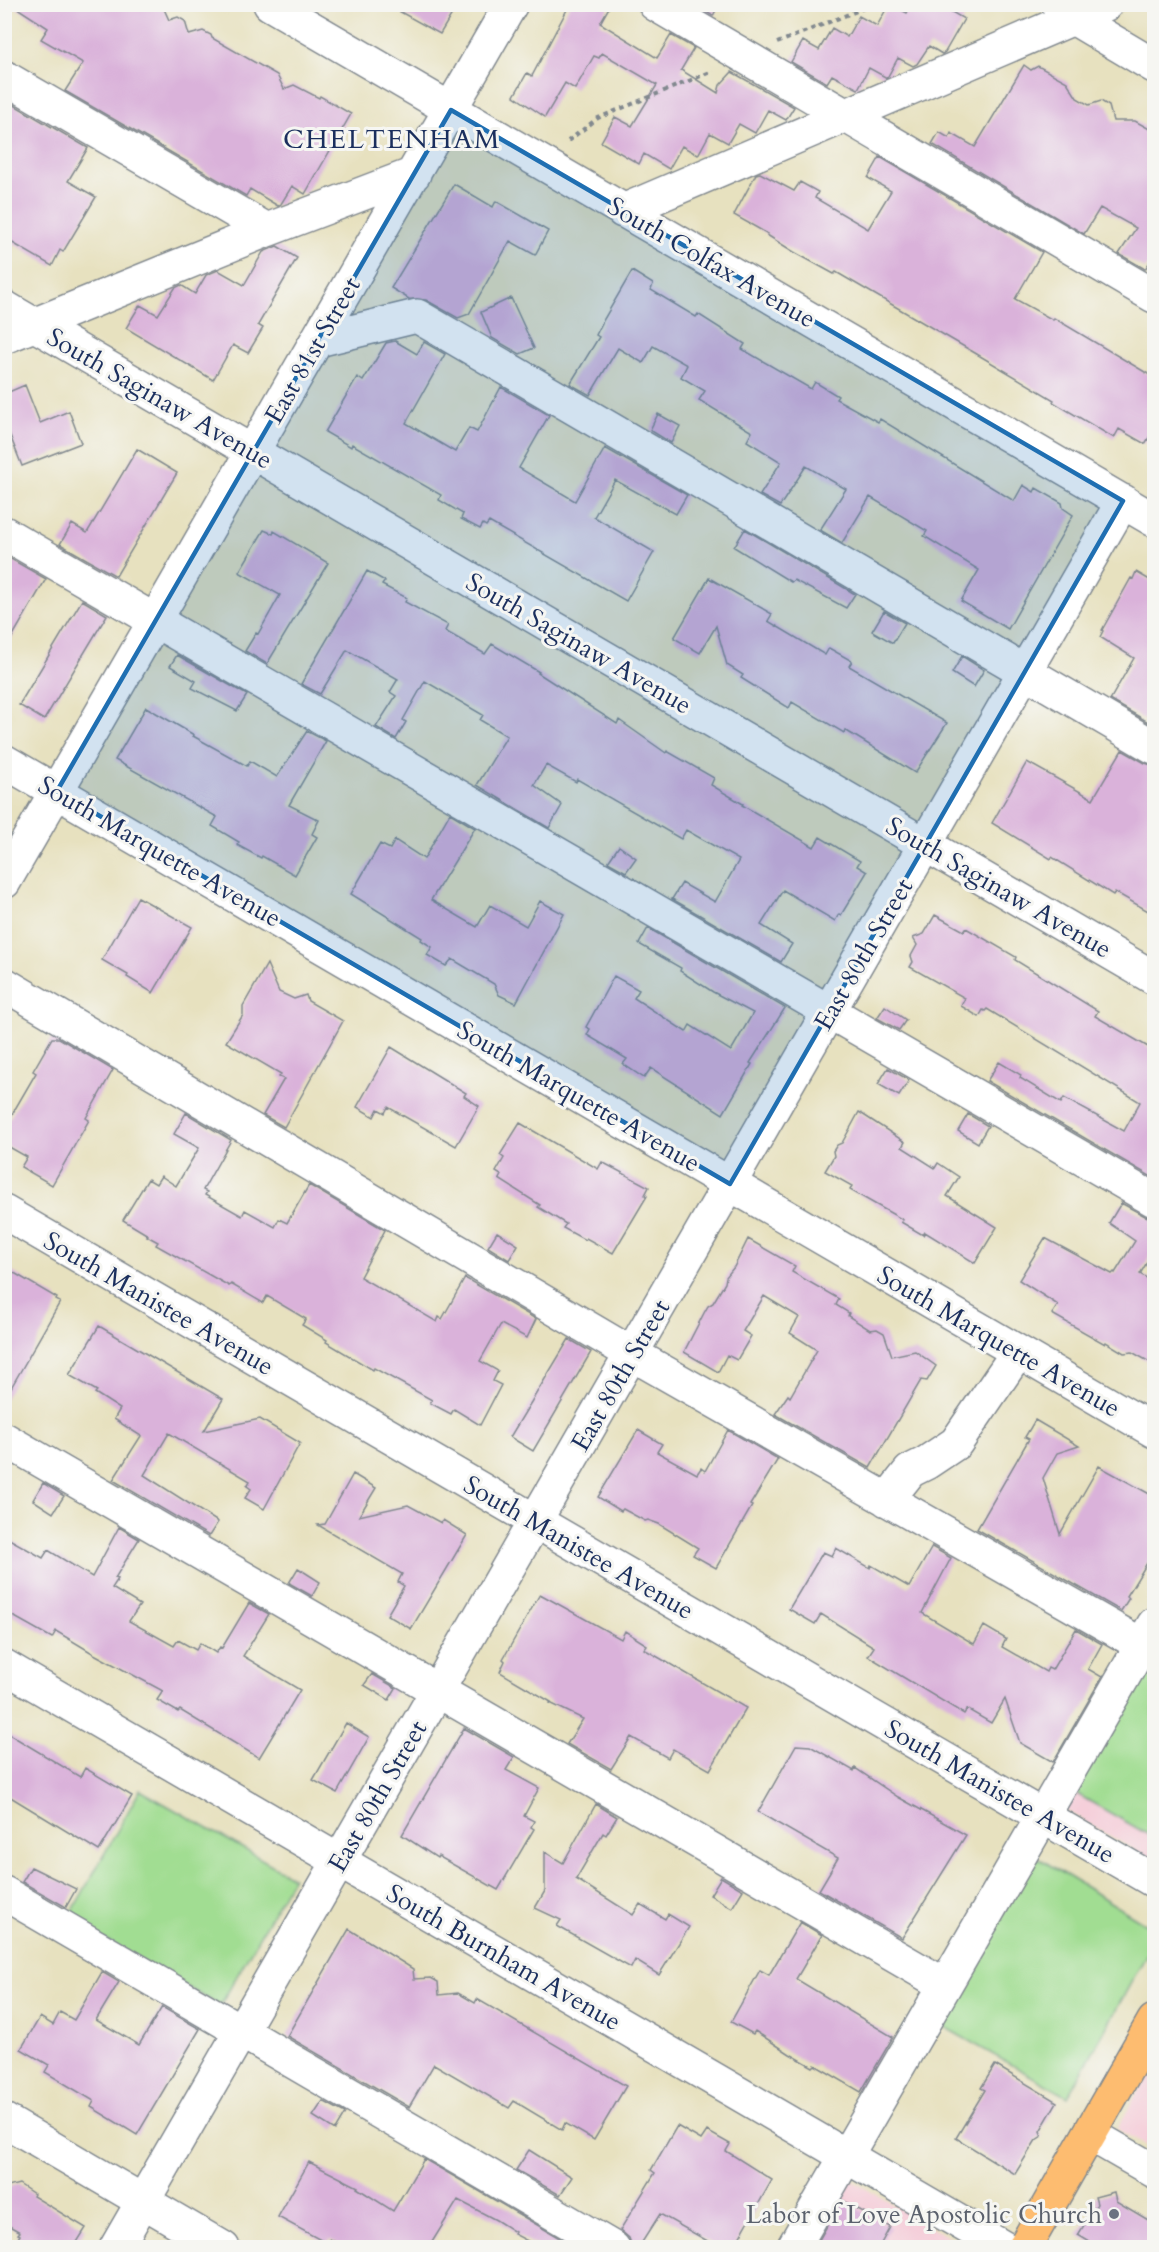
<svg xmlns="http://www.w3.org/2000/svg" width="1159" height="2252" viewBox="0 0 1159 2252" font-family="Cardo,serif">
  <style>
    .built { fill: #f5cfda }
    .green { fill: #a1dd92; stroke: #5e8678; stroke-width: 1.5 }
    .building { fill: #dab2da }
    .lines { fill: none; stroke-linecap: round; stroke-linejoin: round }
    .minor-casing { stroke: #81888e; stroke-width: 36 }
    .major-casing { stroke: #81888e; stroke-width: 36 }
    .path { stroke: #81888e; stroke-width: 4; stroke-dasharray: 4.5 4.5; stroke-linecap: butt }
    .minor { stroke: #fff; stroke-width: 33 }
    .major { stroke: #fdbc6f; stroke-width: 33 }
    .marked { fill: #1f6fb2; fill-opacity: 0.2; stroke: #1f6fb2; stroke-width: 4.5; stroke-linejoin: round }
    .worship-dot { fill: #6b7280; stroke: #f6f6f2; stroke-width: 2 }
    .labels { text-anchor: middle; stroke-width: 6; stroke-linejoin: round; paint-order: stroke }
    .street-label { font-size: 26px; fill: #1b2f5e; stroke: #f6f6f2 }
    .worship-label { font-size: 26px; fill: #5b616d; stroke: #f6f6f2; text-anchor: end }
    .neighbourhood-label { font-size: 27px; letter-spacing: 1.5px; fill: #1b2f5e; stroke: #f6f6f2 }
  </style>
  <rect width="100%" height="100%" fill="#f6f6f2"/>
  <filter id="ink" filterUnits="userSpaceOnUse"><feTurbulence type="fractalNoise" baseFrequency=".0167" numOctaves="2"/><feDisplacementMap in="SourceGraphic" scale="12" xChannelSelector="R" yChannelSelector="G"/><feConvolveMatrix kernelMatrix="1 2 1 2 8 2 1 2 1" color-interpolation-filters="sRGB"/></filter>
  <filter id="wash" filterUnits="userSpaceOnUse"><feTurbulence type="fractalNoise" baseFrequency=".008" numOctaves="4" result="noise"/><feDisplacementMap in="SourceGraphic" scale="24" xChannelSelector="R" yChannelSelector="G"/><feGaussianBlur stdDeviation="1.35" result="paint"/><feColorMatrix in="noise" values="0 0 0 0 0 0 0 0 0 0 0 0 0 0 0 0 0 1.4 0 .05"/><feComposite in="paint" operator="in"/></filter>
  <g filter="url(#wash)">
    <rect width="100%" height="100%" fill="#e7e1bf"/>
    <path class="built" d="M1154,1624V1861L1051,1802Z
      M1154,2063V2150L1117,2129Z
      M836,2171L965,2247L793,2248Z"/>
    <path class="green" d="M1154,1654V1838L1075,1793Z
      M140,1790L293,1877L220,2006L68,1919Z
      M1035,1856L1154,1929V1941L1068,2097L939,2024Z"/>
    <g id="blocks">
      <path class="building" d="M11,4H139L147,9L157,4L164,9L169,20L178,17L185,21L189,35L203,31L211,35L212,38L277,75L284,89L294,85L319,98L320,96L351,114L305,194L292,186L281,204L278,206L250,189L246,196L65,91L83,63L41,39L48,28Z
        M386,4H458L440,34Z
        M570,4H611L600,23L657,58L671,35L694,48L681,70L718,93L720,85L732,72L794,107L786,120L768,110L755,133L739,124L728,143L710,133L698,155L682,146L669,169L644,154L639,164L601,142L615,117L632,126L657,85L602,53L599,58L594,56L575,89L565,83L545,117L514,96L527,73L532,76Z
        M693,4H719L713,16Z
        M889,4L907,13L912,4H938L964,19L945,52L942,54L929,46L917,64L913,66L898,58L887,78L869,68L858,89L832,75L827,83L791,62L803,41L819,50L832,28L847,37L859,16L877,26Z
        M1024,65L1031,70L1038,66L1067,82L1077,98L1089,105L1101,101L1109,106L1113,121H1135L1155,132V255L1145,269L1119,254L1136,228L1100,208L1084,234L932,144L939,132L949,138L951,133L975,147Z
        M4,99L88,148L68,181L96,197L63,252L60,250L52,266L4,238Z
        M880,157L1042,252L1015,299L1053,320L1054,318L1155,378V428L1145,444L1119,429L1114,438L1053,402L1054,400L975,353L836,272L834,274L794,252L767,235L768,234L734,215L756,174L760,173L794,191L800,182L818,192L815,198L868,229L891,191L868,178Z
        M454,184L493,207L496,201L548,231L535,255L510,241L469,314L458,318L426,300L409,299L391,288Z
        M277,246L297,258L258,325L263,328L248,353L233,345L213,380L126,328L140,305L158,315L175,288L181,285L195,294L206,275L218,270L244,285L263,252Z
        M632,271L653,284L651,290L696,317L698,314L745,344L742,349L811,389L815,382L838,396L836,399L878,422L880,419L1014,501L1023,485L1034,492L1036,488L1062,503L1063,508L1073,515L1008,629L961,601L979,570L924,536L927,531L870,497L842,543L820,530L846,489L806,466L780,506L760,495L781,462L747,441L752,432L699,400L705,391L681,377L687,365L653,346L643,363L618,348L590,395L570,384L599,337L596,335L604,319Z
        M511,298L534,348L520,354L492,338L481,312Z
        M395,341L417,354L424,342L445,354L406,423L455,452L469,428L477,432L501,387L549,415L519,468L575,501L605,448L687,495L676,514L615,480L594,517L654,552L626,601L489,522L486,526L483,524L480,529L461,519L463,514L439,500L441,495L352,444L351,447L325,432L357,377L363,381L386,343Z
        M25,385L40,423L69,411L81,443L22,466L4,420V394Z
        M658,414L680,426L671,443L650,430Z
        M137,449L177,473L116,576L60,544L72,524L87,533Z
        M745,529L855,594L846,608L794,580L791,582L734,547Z
        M264,530L273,534L274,531L328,563L267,664L245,651L256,633L258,634L280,595L239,572Z
        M4,555L46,579L4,651Z
        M367,571L385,581L382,585L407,598L405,602L448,625L445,631L485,654L492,644L539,672L538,673L617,724L619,720L666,753L667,751L714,778L711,785L743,804L742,805L814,847L820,837L860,861L857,866L867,872L841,915L839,914L835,921L783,890L761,925L792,944L781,962L672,899L682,883L715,902L739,860L686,830L681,839L577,779L576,782L546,765L534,785L562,805L549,828L477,785L507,736L480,720L483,715L425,681L403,720L406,722L396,739L376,727L396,696L390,692L398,679L347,650L320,694L301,684Z
        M1136,572L1155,583V726L1110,700L1134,658L1100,637L1103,631L1102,630L1131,578L1133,579Z
        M709,578L772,614L768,621L825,655L829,648L852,661L849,666L947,723L915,773L845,730L844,733L792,702L789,708L741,678L743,675L727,665L716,626L700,653L674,638Z
        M82,600L107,615L44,720L19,705Z
        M884,611L905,623L893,643L872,631Z
        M177,655L247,695L237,711L192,688L196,681L170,666Z
        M962,656L984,670L974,687L952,673Z
        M146,707L194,735L193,736L247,766L250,761L277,777L307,731L326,741L289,805L319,820L312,834L317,837L295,875L262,856L261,858L237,845L239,842L212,826L217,817L115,760Z
        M1122,750L1145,763L1155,766V915L1115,892L1113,895L1052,857L1051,859L992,823L1027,762L1093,799Z
        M450,813L475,828L431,900L477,927L490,905L526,926L540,901L564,914L516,1003L499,995L494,984L452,959L446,966L427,955L432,947L421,940L422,938L351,894L380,844L390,849L395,840L424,859Z
        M619,846L636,858L626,872L608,862Z
        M138,897L192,927L153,993L127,977L128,975L102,960Z
        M935,915L964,931L966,928L1016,957L1015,960L1098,1011L1095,1016L1155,1051V1179L987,1081L999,1062L1021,1075L1020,1078L1061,1103L1064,1098L1124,1131L1140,1102L987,1009L985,1011L983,1010L979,1017L961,1006L965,998L910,967L913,962L911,956L917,945L913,938L924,934Z
        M648,928L785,1008L750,1063L752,1064L723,1114L651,1068L644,1078L623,1064L627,1059L587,1035L590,1029L586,1027L614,976L639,990L634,998L686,1032L690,1025L731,1051L753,1013L713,992L680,971L681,968L639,944Z
        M267,964L279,992L294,999L306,995L308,1001L343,1021L284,1127L263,1115L284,1079L279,1077L281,1074L226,1042L243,1015V1006Z
        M885,1006L906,1020L899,1030L877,1018Z
        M52,1038H59L113,1070L86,1118L89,1120L52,1185L21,1167L27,1157L4,1144V1128L36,1073L33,1071Z
        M391,1047L466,1093L464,1096L479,1106L456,1146L388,1107L385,1113L378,1109L374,1117L357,1107Z
        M888,1068L909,1080L899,1096L878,1084Z
        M859,1112L905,1142L902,1147L935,1168L938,1163L959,1177L947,1196L997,1227L975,1263L925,1232L923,1235L901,1222L903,1220L850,1190L852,1186L825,1171L834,1156L833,1151L837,1145L842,1143Z
        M186,1113L231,1140L203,1190L207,1192L205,1195L242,1216L245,1210L275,1227L279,1219L287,1223L309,1185L385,1230L360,1277L437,1322L439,1317L442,1319L465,1278L536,1319L527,1338L501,1324L480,1361L498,1371L493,1381L501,1385L480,1425L454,1409L451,1414L430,1403L432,1400L374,1368L373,1370L326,1342L327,1340L302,1325L306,1319L267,1296L263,1303L231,1284L229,1286L156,1245L158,1242L147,1236L148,1235L123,1220L148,1179L156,1184L161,1176L176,1186L199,1148L174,1134Z
        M968,1114L988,1126L978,1143L958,1131Z
        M520,1123L598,1169L602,1162L649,1187L645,1195L647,1196L613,1253L586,1238L585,1240L563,1228L566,1224L538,1207L540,1205L499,1179L501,1175L496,1172L504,1158L500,1155Z
        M1121,1203L1145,1216L1155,1219V1253L1153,1252L1140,1274L1155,1283V1365L1132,1352L1124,1353L1106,1342L1105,1344L1052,1314L1058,1305L1019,1280L1045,1238L1112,1274L1114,1272L1115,1273L1135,1241L1109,1223Z
        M497,1232L518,1245L509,1260L488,1247Z
        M748,1239L795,1266L792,1272L839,1299L836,1305L849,1313L848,1316L870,1330L877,1329L884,1333L892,1356L915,1351L936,1366L927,1381L921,1380L870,1468L775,1414L788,1395L790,1397L817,1350L790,1333L799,1317L764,1296L743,1331L751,1336L737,1360L727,1355L718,1372L684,1352L704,1313L708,1306L713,1303L725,1283L726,1277L734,1267Z
        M4,1267L57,1298L56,1300L60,1302L4,1400Z
        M99,1326L223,1399L204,1431L260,1419L300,1443L264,1509L245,1498L251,1489L247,1486L250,1481L169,1433L144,1475L218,1522L209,1536L113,1480L141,1436L114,1419L120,1409L95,1393L97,1391L69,1375Z
        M569,1339L591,1352L533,1451L510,1437Z
        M1035,1420L1079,1446L1057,1453L1043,1478L1060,1534L1099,1466L1155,1497V1550L1127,1596L1129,1598L1121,1611L977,1529L1029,1439L1025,1437Z
        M638,1430L662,1444L657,1452L697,1474L701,1468L705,1471L728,1430L778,1459L750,1505L752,1506L716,1568L693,1555L698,1548L659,1524L648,1520L645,1521L623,1509L621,1511L598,1497Z
        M353,1474L376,1488L359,1516L408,1505L441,1523L443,1520L467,1535L411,1629L387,1615L404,1586L398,1582L402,1574L318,1525L325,1524Z
        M43,1483L64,1496L53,1513L33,1500Z
        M119,1527L139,1539L115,1578L118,1579L112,1588L140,1605L129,1621L174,1646L178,1640L196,1650L200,1643L216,1653L220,1647L222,1648L249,1603L269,1614L243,1656L300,1690L259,1758L180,1710L178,1712L157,1700L163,1691L94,1654L56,1631L52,1638L4,1611V1536L43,1558L48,1550L92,1577Z
        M932,1547L951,1558L922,1613L974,1644L984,1626L1006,1639L1002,1647L1046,1672L1048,1668L1052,1670L1076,1629L1102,1644L1088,1669L1102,1677L1053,1762L1020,1743L1005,1699L991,1723L967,1709L964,1714L868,1656L874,1647L821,1614L815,1624L789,1609L823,1552L832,1556L836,1548L870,1568L871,1565L909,1587Z
        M298,1568L320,1582L312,1596L289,1583Z
        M540,1594L621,1639L625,1631L647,1645L644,1649L746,1708L710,1770L673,1749L668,1758L631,1737L611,1769L567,1744L583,1719L550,1703L551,1702L500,1672L505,1661L503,1659Z
        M372,1674L396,1688L389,1700L364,1685Z
        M346,1723L369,1737L337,1793L313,1780Z
        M464,1728L514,1757L506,1770L539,1788L524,1816L534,1821L531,1827L534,1829L498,1890L438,1856L437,1858L402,1835Z
        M4,1731L80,1777L85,1768L132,1796L99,1851L4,1793Z
        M796,1745L810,1746L854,1771L855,1768L898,1797L966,1835L902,1938L819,1890L838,1858L758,1812Z
        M596,1804L617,1817L606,1835L603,1833L576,1879L633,1915L640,1904L665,1919L668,1914L689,1927L659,1975L635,1960L631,1968L557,1926L561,1920L535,1908L545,1891V1852L563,1863Z
        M31,1867L76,1889L66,1907L22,1882Z
        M721,1877L743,1890L732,1908L710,1895Z
        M800,1922L822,1935L796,1979L893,2037L861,2092L815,2065L813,2067L790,2054L755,2031L753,2034L731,2022L760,1970L769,1975Z
        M349,1929L413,1969L414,1979L431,1978L438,1982L439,1995L458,1993L475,2003L477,1999L626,2086L594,2140L565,2123L562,2130L514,2101L509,2108L434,2064L409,2107L287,2036Z
        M102,1972L119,1982L96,2020L139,2045L162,2007L200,2029L137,2135L91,2107L94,2101L45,2072L49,2065L21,2049L40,2017L53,2025L60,2012L74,2020Z
        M995,2065L1057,2102L1040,2131L1042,2136L1036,2140L1015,2174L956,2138L985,2090L981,2088Z
        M323,2101L345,2113L335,2130L313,2116Z
        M677,2126L701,2140L707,2131L730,2144L726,2151L772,2180L734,2247H718L660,2214L639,2247H632L629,2238L620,2230L655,2173L651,2170Z
        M529,2150L572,2177L560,2195L516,2170Z
        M424,2159L575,2247H539L514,2234L515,2232L496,2220L458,2200L429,2247H344L330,2239L328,2244L278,2217L309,2162L358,2187L357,2188L393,2211Z
        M19,2184L34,2194L33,2196L86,2228L74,2247H13L20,2235L18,2234L20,2232L4,2223V2188Z
        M1114,2192L1116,2201L1155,2224V2247H1098L1078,2235L1097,2204L1095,2197Z
        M842,2200L890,2227L879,2247H815Z"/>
    </g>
  </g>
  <g filter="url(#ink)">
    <use href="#blocks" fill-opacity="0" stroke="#81888e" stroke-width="1.5"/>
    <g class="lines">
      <defs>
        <path id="minor" d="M270,4L1154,520
          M655,4L1154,296
          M1060,10L1154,66
          M4,77L267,230
          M623,211L1106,4
          M4,307L1154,978
          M4,337L267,230L414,174
          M318,340L417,316L1154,747
          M4,533L1154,1200
          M4,761L1154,1431
          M4,882L511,4
          M4,984L632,1354L1142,1645
          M4,1212L1154,1881
          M4,1439L945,1985
          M887,1500L910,1471L926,1463L956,1443L1018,1352
          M4,1666L1004,2248
          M4,1893L613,2248
          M4,2120L223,2248
          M1090,2134L1154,2171
          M116,2248L1123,501
          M793,2248L1154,1624"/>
        <path id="major" d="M1024,2248L1154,2021"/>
      </defs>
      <use href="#minor" class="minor-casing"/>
      <use href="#major" class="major-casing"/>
      <path class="path" d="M777,43L874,4
        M568,141L598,118L713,71"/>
      <use href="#minor" class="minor"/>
      <use href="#major" class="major"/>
    </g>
  </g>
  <path class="marked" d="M451,110L1123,501L730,1184L57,791Z"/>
  <circle class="worship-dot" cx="1114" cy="2214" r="6"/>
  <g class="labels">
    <g class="street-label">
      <text transform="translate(712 262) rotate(30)" y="9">South Colfax Avenue</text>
      <text transform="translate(312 350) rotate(-60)" y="9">East 81st Street</text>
      <text transform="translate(160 398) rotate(30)" y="9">South Saginaw Avenue</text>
      <text transform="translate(579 643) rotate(30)" y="9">South Saginaw Avenue</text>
      <text transform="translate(160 851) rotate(30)" y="9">South Marquette Avenue</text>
      <text transform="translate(999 887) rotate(30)" y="9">South Saginaw Avenue</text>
      <text transform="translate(863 954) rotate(-60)" y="9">East 80th Street</text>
      <text transform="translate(579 1096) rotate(30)" y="9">South Marquette Avenue</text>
      <text transform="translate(159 1303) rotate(30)" y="9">South Manistee Avenue</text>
      <text transform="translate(999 1341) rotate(30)" y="9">South Marquette Avenue</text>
      <text transform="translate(620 1375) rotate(-60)" y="9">East 80th Street</text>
      <text transform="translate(579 1547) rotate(30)" y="9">South Manistee Avenue</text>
      <text transform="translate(1000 1791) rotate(30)" y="9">South Manistee Avenue</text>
      <text transform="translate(377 1796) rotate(-60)" y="9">East 80th Street</text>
      <text transform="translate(504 1957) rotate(30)" y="9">South Burnham Avenue</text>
    </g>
    <g class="worship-label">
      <text x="1102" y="2223">Labor of Love Apostolic Church</text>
    </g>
    <g class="neighbourhood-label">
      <text x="392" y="148">CHELTENHAM</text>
    </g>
  </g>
  <rect width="1159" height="2252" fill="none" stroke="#f6f6f2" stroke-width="24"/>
</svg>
